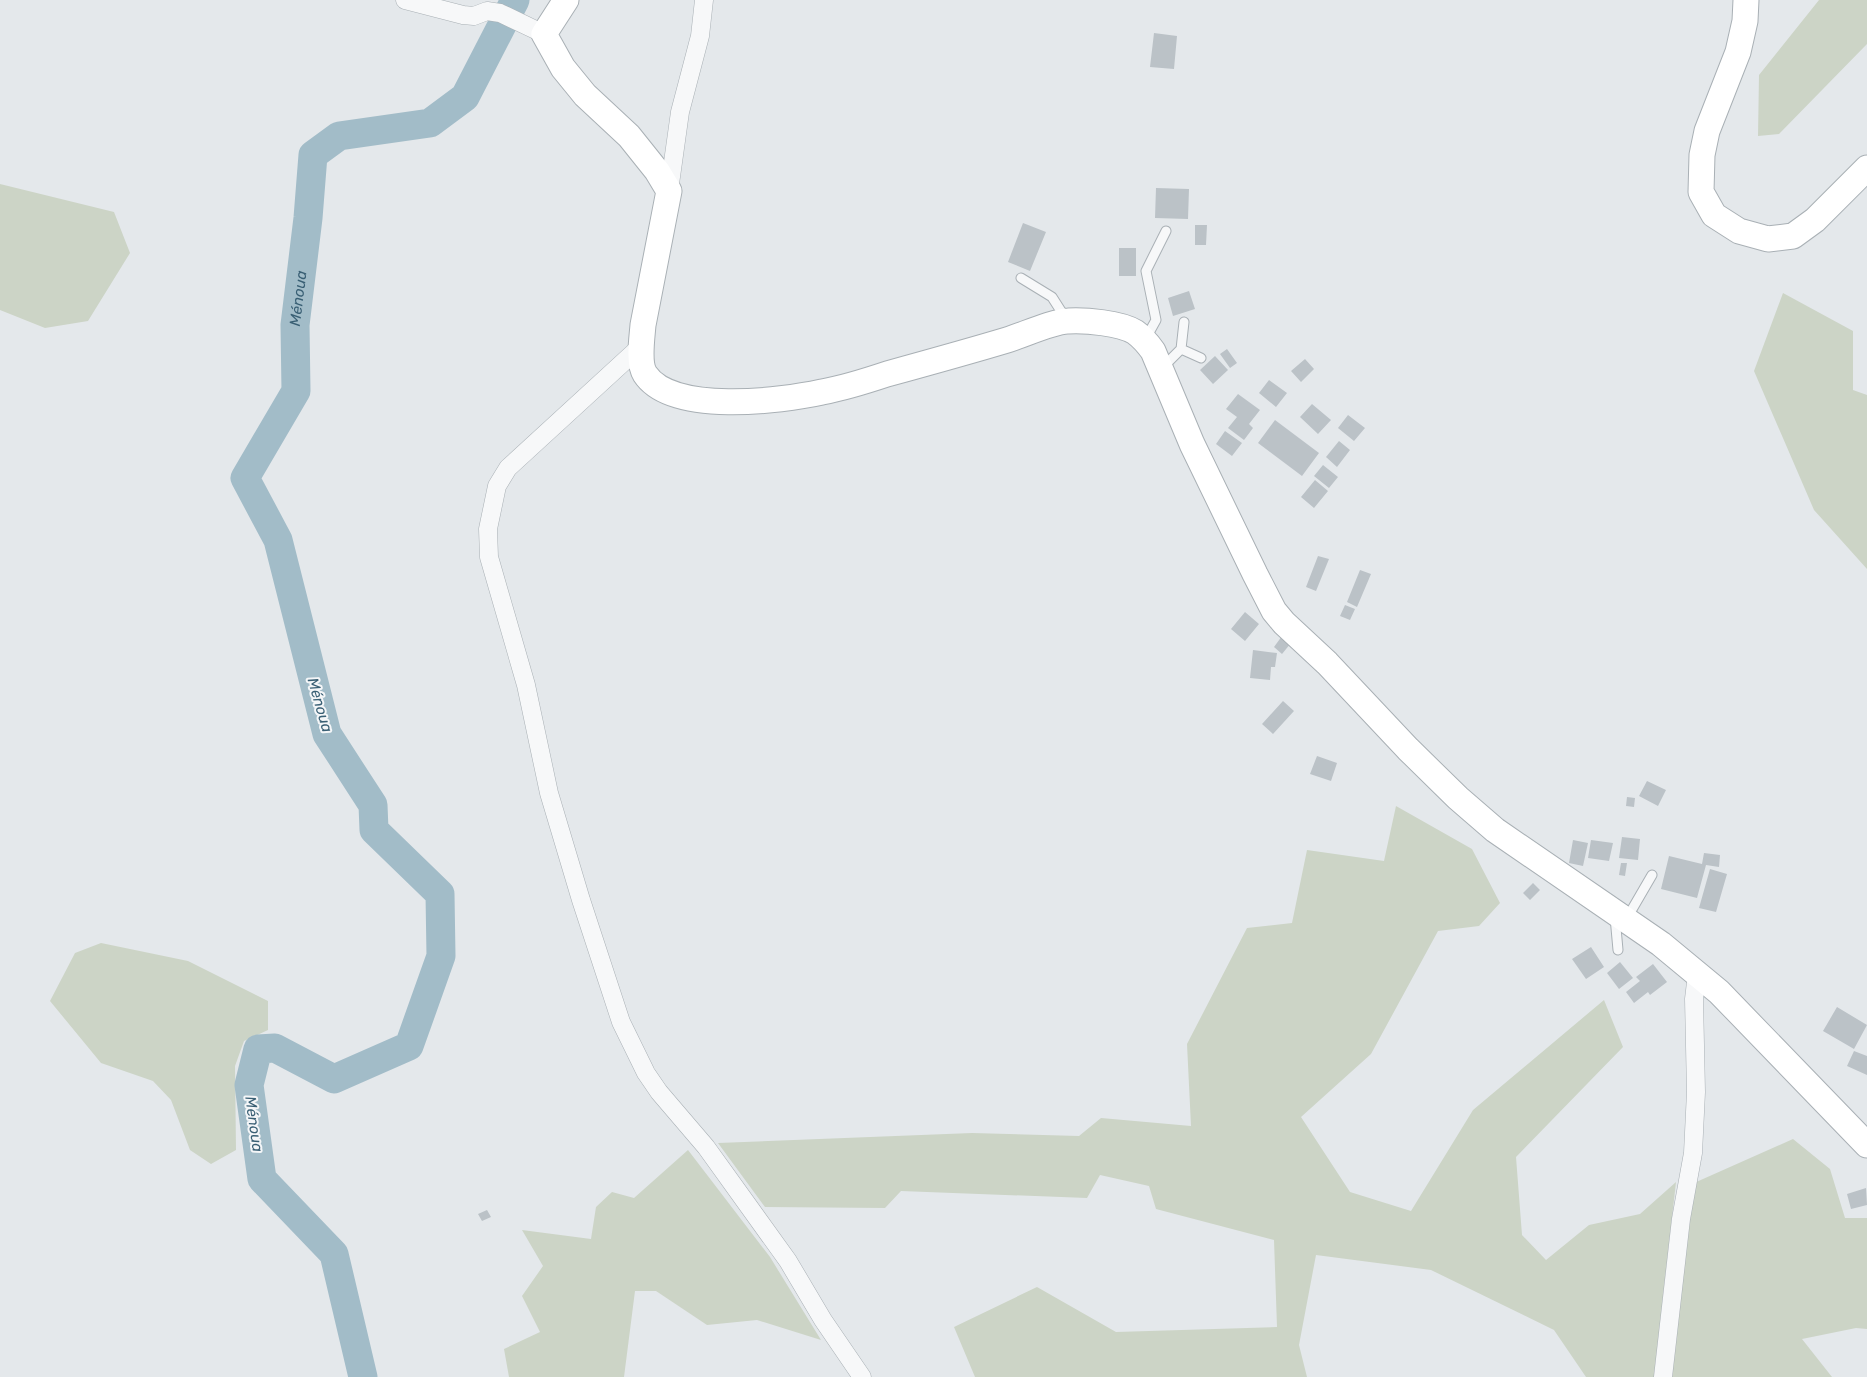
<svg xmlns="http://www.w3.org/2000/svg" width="1867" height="1377" viewBox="0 0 1867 1377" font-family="Rubik,sans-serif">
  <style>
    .green { fill: #ccd4c6 }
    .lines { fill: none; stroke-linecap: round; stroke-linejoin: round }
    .river { stroke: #a2bcc8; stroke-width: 29 }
    .building { fill: #bbc2c7 }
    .lane-casing { stroke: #a9b0b5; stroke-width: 11 }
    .street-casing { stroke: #a9b0b5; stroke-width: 19 }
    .secondary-casing { stroke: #a9b0b5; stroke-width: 27 }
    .lane { stroke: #f7f8f9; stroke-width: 9 }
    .street { stroke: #f7f8f9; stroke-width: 18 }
    .secondary { stroke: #fff; stroke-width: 25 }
    .labels { text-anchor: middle; stroke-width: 4; stroke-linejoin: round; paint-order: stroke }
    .water-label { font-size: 15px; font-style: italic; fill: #395f74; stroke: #f4f6f8 }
  </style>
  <rect width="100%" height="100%" fill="#e4e8eb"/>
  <path class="green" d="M1819,0H1867V44L1779,134L1758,136L1759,75Z
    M0,184L114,212L130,253L88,321L45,328L0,310Z
    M1783,293L1853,331V390L1867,395V569L1814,510L1754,371Z
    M1396,806L1472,849L1500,903L1479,926L1438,931L1371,1054L1301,1117L1350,1192L1411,1211L1473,1110L1604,1000L1623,1047L1516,1157L1522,1235L1546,1260L1589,1225L1640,1214L1676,1182L1654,1377H1586L1554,1330L1431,1270L1316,1255L1299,1345L1307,1377H975L954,1327L1037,1287L1116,1332L1277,1327L1274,1240L1156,1209L1149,1186L1100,1175L1087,1198L901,1191L885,1208L765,1207L718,1143L972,1133L1079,1136L1101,1118L1191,1126L1187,1044L1247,928L1292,923L1307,850L1384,861Z
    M101,943L188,961L268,1001V1030L244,1041L235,1066L236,1150L211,1164L190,1150L171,1100L153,1081L101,1063L50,1001L75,953Z
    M1793,1139L1830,1169L1845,1218H1867V1329L1856,1328L1802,1339L1832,1377H1672L1694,1183Z
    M688,1150L770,1257L821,1340L757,1320L707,1325L656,1291H635L624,1377H509L504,1349L540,1332L522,1296L543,1266L522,1230L591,1239L596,1207L612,1192L634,1198Z"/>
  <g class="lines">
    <path class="river" id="s1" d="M363,1377L334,1254L262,1179L249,1085L258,1049L275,1048L334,1079L409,1046L441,956L440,894L374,830L373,805L327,734L278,540L245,478L296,391L295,325L308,218L313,155L339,136L430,123L465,97L515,0"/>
  </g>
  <path class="building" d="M1154,33L1177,36L1174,69L1150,67Z
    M1156,188L1189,189L1188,219L1155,218Z
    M1023,223L1046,232L1030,271L1008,262Z
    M1195,225H1207L1206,245H1195Z
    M1119,248H1136V276H1119Z
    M1189,291L1195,309L1173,316L1168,298Z
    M1227,349L1237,363L1230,368L1220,354Z
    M1215,356L1228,370L1213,384L1200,370Z
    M1305,359L1314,369L1301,382L1291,371Z
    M1269,380L1287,393L1276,407L1259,393Z
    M1238,394L1260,410L1249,424L1253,428L1244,440L1228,428L1237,417L1226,409Z
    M1312,404L1331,420L1318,434L1300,417Z
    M1348,415L1365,428L1354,441L1338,428Z
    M1275,420L1319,453L1302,476L1258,443Z
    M1225,431L1242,443L1232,456L1216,444Z
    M1339,441L1350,450L1337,467L1326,457Z
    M1323,465L1338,477L1329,488L1314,476Z
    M1315,480L1328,491L1314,508L1301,497Z
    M1318,556L1329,559L1316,591L1306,587Z
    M1360,570L1371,574L1357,607L1347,602Z
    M1345,605L1355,609L1350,620L1340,616Z
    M1245,612L1259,624L1245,641L1231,629Z
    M1282,636L1291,643L1282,654L1274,647Z
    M1253,650L1277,653L1275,667H1271L1270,680L1250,678Z
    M1283,701L1294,711L1273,734L1262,724Z
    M1317,756L1337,763L1331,781L1310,774Z
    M1647,781L1666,790L1658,806L1639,796Z
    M1627,797L1635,798L1634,807L1626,806Z
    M1622,837L1640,839L1638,860L1619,858Z
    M1573,840L1588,843L1583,866L1569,863Z
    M1591,840L1613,843L1609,861L1588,858Z
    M1704,853L1720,855L1719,867L1706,865L1697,898L1661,889L1669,856L1702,864Z
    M1621,863H1627L1625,876L1619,875Z
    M1710,869L1727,874L1716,912L1699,908Z
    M1533,883L1540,890L1530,900L1523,893Z
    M1591,947L1604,967L1586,979L1572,959Z
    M1620,962L1633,978L1619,989L1607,973Z
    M1653,964L1667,982L1650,995L1648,992L1634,1003L1626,992L1640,981L1636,977Z
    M1837,1007L1867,1025L1854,1049L1823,1031Z
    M1854,1051L1867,1056V1075L1847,1066Z
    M1866,1188L1867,1205L1851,1209L1847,1194Z
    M487,1210L491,1217L482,1221L478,1214Z"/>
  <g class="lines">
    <defs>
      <path id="lane" d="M1021,278L1052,297L1066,319
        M1184,322L1181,349L1201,358
        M1146,338L1156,320L1146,271L1166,231
        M1162,368L1181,349
        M1615,917L1618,950
        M1627,918L1652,875"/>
      <path id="street" d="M405,0L463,15L474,16L487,11L500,13L544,34
        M669,191L680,112L700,36L704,0
        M641,346L508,468L497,486L488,529L489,557L526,685L549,793L581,900L621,1022L646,1073L659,1092L706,1147L788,1261L823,1320L862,1377
        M1663,1377L1681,1219L1693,1153L1696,1092L1694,999L1697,974"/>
      <path id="secondary" d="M566,0L544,34L563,68L585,95L629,136L657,171L669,191L643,325C642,338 638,363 645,374C672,415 781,401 822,392C844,388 866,381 887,374C927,363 967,352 1007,340C1023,335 1054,321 1068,321C1086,320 1120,323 1135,332C1142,337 1148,344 1153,351L1192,444L1255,574L1274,611L1284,623L1327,663L1408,749L1458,798L1495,830L1661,944L1719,992L1867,1145
        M1746,0L1745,21L1738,52L1707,131L1702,155L1701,192L1714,215L1739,231L1768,239L1793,236L1815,220L1867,168"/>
    </defs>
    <use href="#lane" class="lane-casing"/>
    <use href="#street" class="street-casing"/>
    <use href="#secondary" class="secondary-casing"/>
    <use href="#lane" class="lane"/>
    <use href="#street" class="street"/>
    <use href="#secondary" class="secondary"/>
  </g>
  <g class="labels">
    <g class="water-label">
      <text dy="5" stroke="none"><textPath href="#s1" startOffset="1351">Ménoua</textPath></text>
      <text transform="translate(320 705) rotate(74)" y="5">Ménoua</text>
      <text transform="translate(254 1124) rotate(82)" y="5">Ménoua</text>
    </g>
  </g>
</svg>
